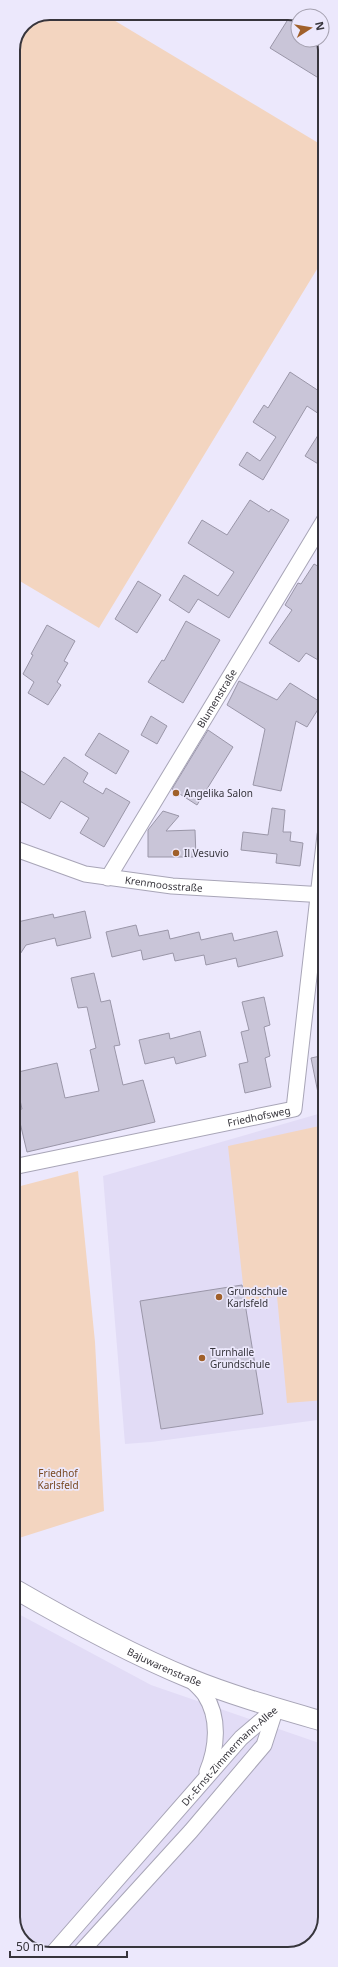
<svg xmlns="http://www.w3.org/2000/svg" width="338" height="1967" viewBox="0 0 338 1967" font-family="'Noto Sans',sans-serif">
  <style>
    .built { fill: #e2dcf6 }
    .green { fill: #f3d5c0 }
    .building { fill: #c9c5d8; stroke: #9a96a8 }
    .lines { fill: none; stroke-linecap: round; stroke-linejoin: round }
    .minor-casing { stroke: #a8a5b7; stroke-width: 17 }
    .major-casing { stroke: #a8a5b7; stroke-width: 21 }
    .minor { stroke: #fff; stroke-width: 15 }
    .major { stroke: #fff; stroke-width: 19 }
    .poi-dot { fill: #a0602a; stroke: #ece8fc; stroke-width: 1.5 }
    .labels { text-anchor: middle; stroke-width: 3.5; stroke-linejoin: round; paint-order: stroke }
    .street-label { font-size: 10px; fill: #37353c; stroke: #ece8fc }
    .poi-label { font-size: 10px; fill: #37353c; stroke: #ece8fc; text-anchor: start }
    .park-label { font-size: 10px; fill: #784821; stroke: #ece8fc }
    .rim { fill: none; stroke: #37353c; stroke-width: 2 }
  </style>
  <rect width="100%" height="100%" fill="#ece8fc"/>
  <path class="built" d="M325,1112V1419L151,1442L125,1444L103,1176Z
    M13,1611L151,1685L325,1745V1917L316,1942L293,1954H45L24,1943L13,1922Z"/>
  <path class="green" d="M50,13H102L325,147V256L99,628L13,577V50L24,24Z
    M324,1125L325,1400L287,1403L277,1296L245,1303L228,1146Z
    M78,1171L95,1342L104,1511L19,1538L13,1535V1188Z"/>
  <path class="building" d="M292,13L298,16V40H322L325,45V82L270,48Z
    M290,372L325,395V418L307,406L263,480L239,465L247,452L260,461L276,437L253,422L264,405L268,408Z
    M325,424V468L305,456Z
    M250,500L269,512L271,509L289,520L229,618L198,599L189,613L169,600L184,575L218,596L234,572L188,543L202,520L227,535Z
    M314,564L325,570V664L306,653L299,662L269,643L292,610L285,605L298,583L301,584Z
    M138,581L161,595L137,633L115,619Z
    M186,621L220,640L183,703L148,682L162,660L164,661Z
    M47,625L75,641L64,661L68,663L57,682L61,685L48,705L28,693L34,682L23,674L33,655L31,654Z
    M239,681L277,700L290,683L322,703L307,727L296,721L281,791L253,785L265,729L227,705Z
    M151,716L167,726L157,744L141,735Z
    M208,730L233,747L197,805L172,789Z
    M99,733L129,751L116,774L85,755Z
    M64,757L88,773L83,782L103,794L106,788L130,802L104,847L80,833L89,818L61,801L50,819L13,797V766L44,785Z
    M272,808L285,810L283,832H291L290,841L303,843L300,866L276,863L277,854L241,850L243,832L268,835Z
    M163,811L179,816L166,831L195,830L196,857H148V830Z
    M85,911L91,938L57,946L55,938L26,945L13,965V923L53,914L54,918Z
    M136,925L139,936L168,930L170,939L199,932L201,940L232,933L234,941L277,931L283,956L238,967L236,958L206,965L204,955L175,961L173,953L143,960L141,950L112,957L106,932Z
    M94,973L101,1002L110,1000L120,1045L114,1046L123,1085L143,1080L155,1122L27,1152L17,1110L22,1109L14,1073L57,1063L65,1098L99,1091L90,1050L96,1048L87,1007L78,1008L71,978Z
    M264,997L270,1025L264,1027L270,1056L265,1058L271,1087L245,1093L239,1064L248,1062L241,1032L249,1030L242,1002Z
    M200,1031L206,1056L176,1064L174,1057L145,1064L139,1040L169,1033L170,1039Z
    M325,1055V1097L319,1098L311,1058Z
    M242,1285L263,1414L161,1429L140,1301Z"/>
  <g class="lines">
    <defs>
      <g id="minor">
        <path id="s1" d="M13,848L85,874L172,886L325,895"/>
        <path id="s2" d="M108,878L325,519"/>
        <path id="s3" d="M13,1167L294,1109L325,835"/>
        <path d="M190,1679C195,1684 202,1690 205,1695C220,1718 217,1748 207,1772"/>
        <path id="s4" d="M52,1954L241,1738L276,1708"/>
        <path d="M79,1954L191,1831L264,1745L276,1708"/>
      </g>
      <g id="major">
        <path id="s5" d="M13,1588C70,1621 128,1653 189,1678C233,1696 280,1709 325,1722"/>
      </g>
    </defs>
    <use href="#minor" class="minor-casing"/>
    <use href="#major" class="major-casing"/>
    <use href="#minor" class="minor"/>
    <use href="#major" class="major"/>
  </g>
  <g class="poi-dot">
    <circle cx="176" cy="793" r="4"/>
    <circle cx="176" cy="853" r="4"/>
    <circle cx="219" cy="1297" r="4"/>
    <circle cx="202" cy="1358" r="4"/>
  </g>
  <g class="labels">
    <g class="street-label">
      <text dy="4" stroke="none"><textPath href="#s2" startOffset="210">Blumenstraße</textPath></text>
      <text dy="4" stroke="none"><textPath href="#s1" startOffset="156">Krenmoosstraße</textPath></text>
      <text dy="4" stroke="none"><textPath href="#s3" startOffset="251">Friedhofsweg</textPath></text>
      <text dy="4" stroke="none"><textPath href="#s5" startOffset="171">Bajuwarenstraße</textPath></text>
      <text dy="4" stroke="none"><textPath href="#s4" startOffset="266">Dr.-Ernst-Zimmermann-Allee</textPath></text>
    </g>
    <g class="poi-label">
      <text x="184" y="797">Angelika Salon</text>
      <text x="184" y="857">Il Vesuvio</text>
      <text x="227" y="1295">Grundschule<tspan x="227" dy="12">Karlsfeld</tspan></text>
      <text x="210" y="1356">Turnhalle<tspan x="210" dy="12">Grundschule</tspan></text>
    </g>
    <g class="park-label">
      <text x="58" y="1477">Friedhof<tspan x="58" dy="12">Karlsfeld</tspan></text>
    </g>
  </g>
  <path d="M0 0H338V1967H0ZM50 20H288A30 30 0 0 1 318 50V1917A30 30 0 0 1 288 1947H50A30 30 0 0 1 20 1917V50A30 30 0 0 1 50 20Z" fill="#ece8fc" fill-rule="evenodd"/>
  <path class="rim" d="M50 20H288A30 30 0 0 1 318 50V1917A30 30 0 0 1 288 1947H50A30 30 0 0 1 20 1917V50A30 30 0 0 1 50 20Z"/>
  <g transform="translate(310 28) rotate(78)"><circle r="19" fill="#ece8fc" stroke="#a4a0af"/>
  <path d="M0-3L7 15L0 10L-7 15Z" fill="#a0602a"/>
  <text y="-6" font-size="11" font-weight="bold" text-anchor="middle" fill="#37353c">N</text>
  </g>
  <path d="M10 1951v6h117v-6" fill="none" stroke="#37353c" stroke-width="2"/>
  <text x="16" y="1951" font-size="12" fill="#37353c" stroke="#ece8fc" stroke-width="3" paint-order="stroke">50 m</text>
</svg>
